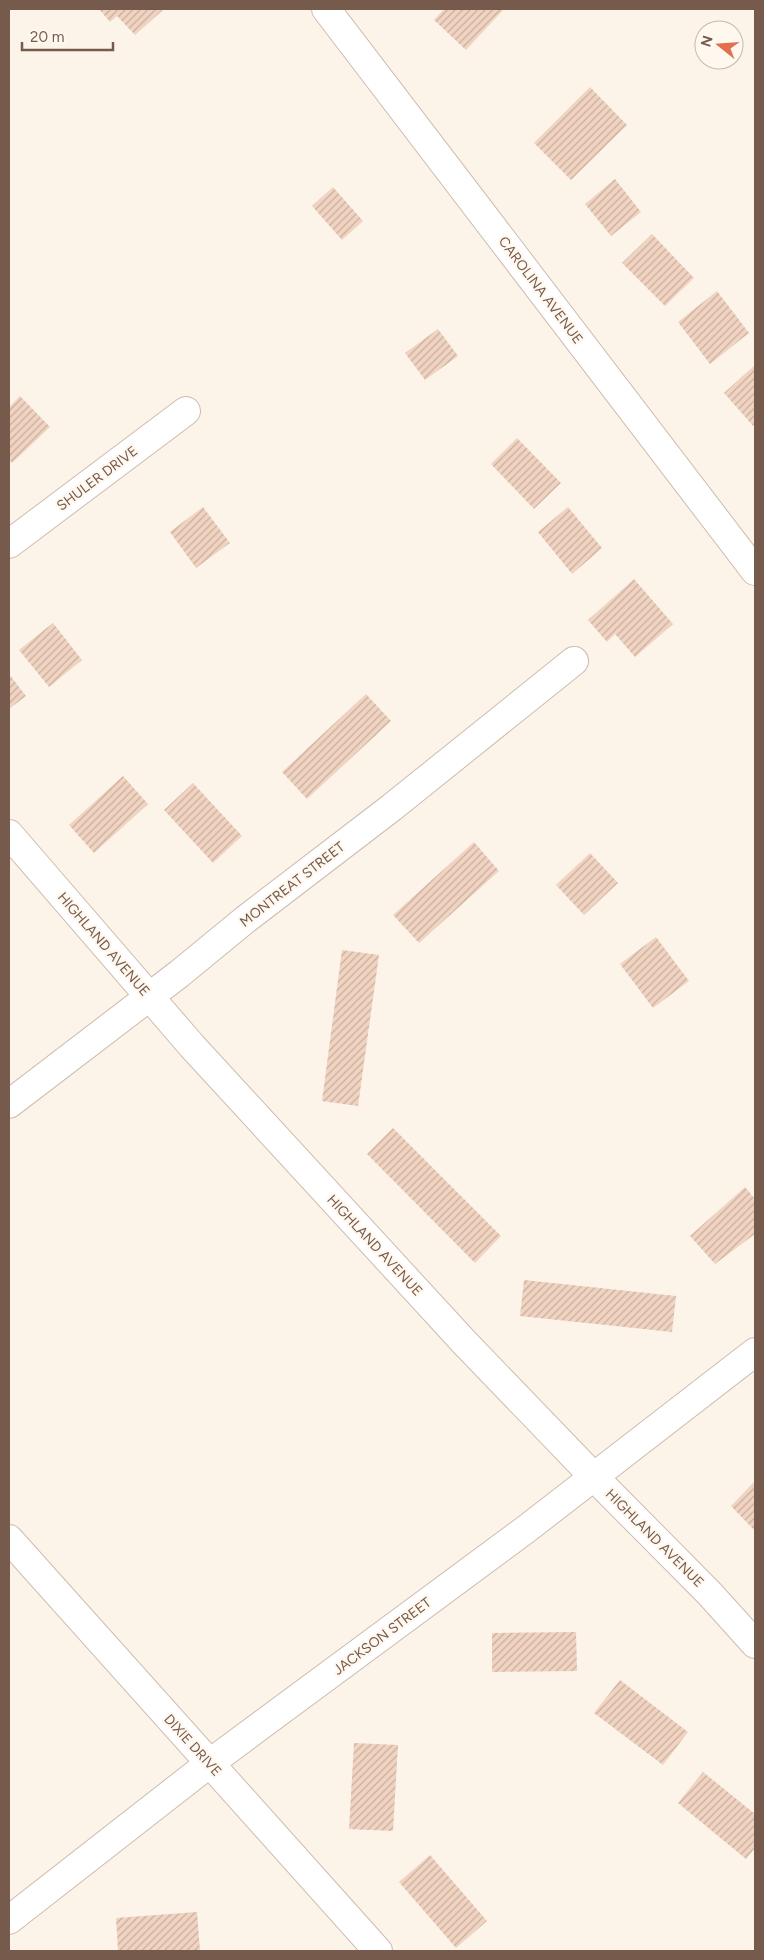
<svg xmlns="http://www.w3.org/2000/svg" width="764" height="1960" viewBox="0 0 764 1960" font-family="Figtree,sans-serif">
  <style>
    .building { fill: url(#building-hatch) }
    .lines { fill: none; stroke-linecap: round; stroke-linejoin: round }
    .minor-casing { stroke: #cebcaf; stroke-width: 30 }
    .minor { stroke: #fff; stroke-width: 28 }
    .labels { text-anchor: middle; stroke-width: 4.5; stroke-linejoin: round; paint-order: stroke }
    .street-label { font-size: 14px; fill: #765b4d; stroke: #fff8ef }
  </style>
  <defs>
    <pattern id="building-hatch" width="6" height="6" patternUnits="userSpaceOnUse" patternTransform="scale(1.25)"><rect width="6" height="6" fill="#f1d3c1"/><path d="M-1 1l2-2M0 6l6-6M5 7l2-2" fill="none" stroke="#c8ae9f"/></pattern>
  </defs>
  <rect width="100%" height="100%" fill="#fcf4e9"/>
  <path class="building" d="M99,9H164L135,35L117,16L110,22Z
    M444,9H504L466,50L434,20Z
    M590,87L627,125L571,180L534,143Z
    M615,179L641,212L611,236L585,204Z
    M333,187L363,221L342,240L312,206Z
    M652,234L694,278L665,306L622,263Z
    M717,291L749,333L710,364L678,322Z
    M438,329L458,356L425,380L405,353Z
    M755,365V428L724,393Z
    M20,396L50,427L12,463L9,459V407Z
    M517,438L561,483L534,509L491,464Z
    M203,507L230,543L196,568L170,532Z
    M568,507L602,548L572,574L538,532Z
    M634,579L673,624L635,657L615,634L607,642L588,620Z
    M53,623L82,660L49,687L19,650Z
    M9,674L26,696L9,709Z
    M366,694L391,721L307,799L282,772Z
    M123,776L148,804L94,853L69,825Z
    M193,783L242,836L213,863L164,810Z
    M474,842L499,871L419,943L393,915Z
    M590,853L618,883L584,915L556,885Z
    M656,937L689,981L653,1008L620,964Z
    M342,950L379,955L358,1106L322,1101Z
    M393,1128L501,1236L475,1263L367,1154Z
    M745,1187L755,1199V1234L715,1264L690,1236Z
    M524,1280L676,1296L672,1332L520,1316Z
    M755,1481V1531L731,1506Z
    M576,1632L577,1671L492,1672V1633Z
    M620,1680L688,1732L663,1765L594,1713Z
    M354,1743L398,1745L393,1831L349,1829Z
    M703,1772L755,1814V1848L746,1859L678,1803Z
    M430,1855L487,1921L456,1948L399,1882Z
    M197,1912L200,1951H118L116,1918Z"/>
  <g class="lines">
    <defs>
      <path id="minor" d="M326,9L755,571
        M9,544L186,411
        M9,834L192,1046L464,1342L593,1476L710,1594L755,1644
        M9,1104L179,974L246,919L391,808L574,661
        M9,1539L378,1951
        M9,1920L210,1763L525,1530L755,1352"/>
    </defs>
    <use href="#minor" class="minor-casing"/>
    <use href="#minor" class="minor"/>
  </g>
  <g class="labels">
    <g class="street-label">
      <text transform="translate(541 290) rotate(53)" y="5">CAROLINA AVENUE</text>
      <text transform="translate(97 478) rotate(-37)" y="5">SHULER DRIVE</text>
      <text transform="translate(292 884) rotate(-38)" y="5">MONTREAT STREET</text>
      <text transform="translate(104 944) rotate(49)" y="5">HIGHLAND AVENUE</text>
      <text transform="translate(375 1245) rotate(47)" y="5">HIGHLAND AVENUE</text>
      <text transform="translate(655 1538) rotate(45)" y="5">HIGHLAND AVENUE</text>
      <text transform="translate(382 1636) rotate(-37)" y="5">JACKSON STREET</text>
      <text transform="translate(193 1745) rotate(48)" y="5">DIXIE DRIVE</text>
    </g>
  </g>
  <rect width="764" height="1960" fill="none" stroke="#765b4d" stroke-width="20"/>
  <g transform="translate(719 45) rotate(287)"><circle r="24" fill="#fff8ef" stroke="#c8b9ae"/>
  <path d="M0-4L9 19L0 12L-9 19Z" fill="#e36f51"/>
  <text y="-8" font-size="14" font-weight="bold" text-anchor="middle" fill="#765b4d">N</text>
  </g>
  <path d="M22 42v8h91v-8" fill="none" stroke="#765b4d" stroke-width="2.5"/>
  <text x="30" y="42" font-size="15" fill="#765b4d" stroke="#fff8ef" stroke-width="4" paint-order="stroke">20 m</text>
</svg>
